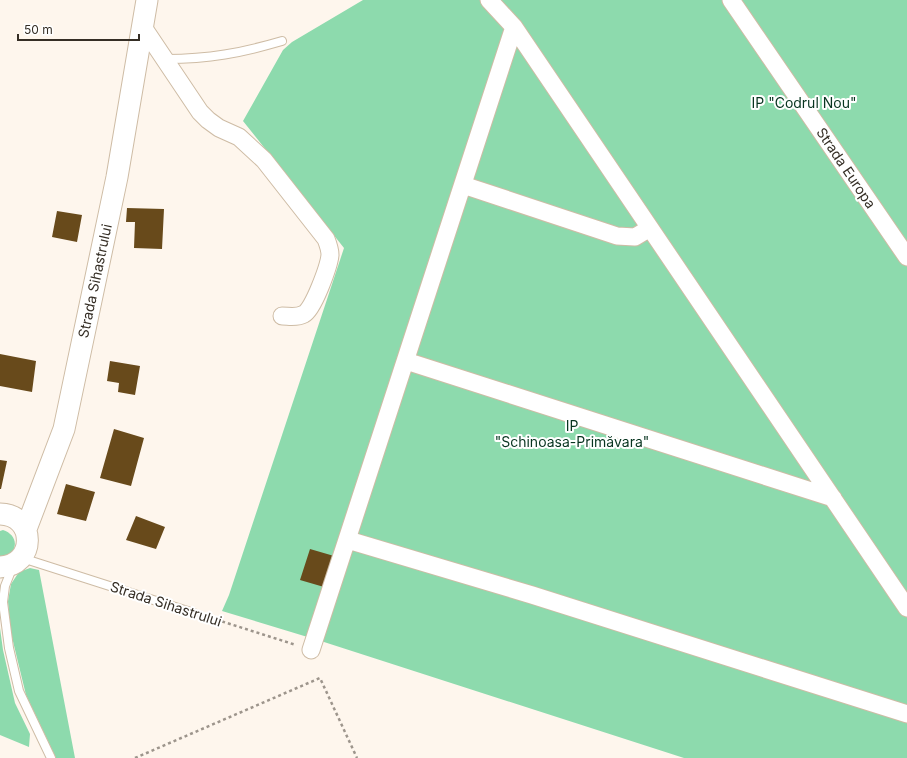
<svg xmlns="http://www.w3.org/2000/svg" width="907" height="758" viewBox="0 0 907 758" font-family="Inter,sans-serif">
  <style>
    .green { fill: #8ddaad }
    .building { fill: #684a1b }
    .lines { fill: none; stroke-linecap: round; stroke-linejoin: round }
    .service-casing { stroke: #cebca5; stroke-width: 10 }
    .minor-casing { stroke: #cebca5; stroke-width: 19 }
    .tertiary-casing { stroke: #cebca5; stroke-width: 23 }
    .path { stroke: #9d958c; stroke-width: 2.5; stroke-dasharray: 3 3; stroke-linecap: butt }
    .service { stroke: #fff; stroke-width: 8 }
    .minor { stroke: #fff; stroke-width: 17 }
    .tertiary { stroke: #fff; stroke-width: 21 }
    .labels { text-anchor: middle; stroke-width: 4; stroke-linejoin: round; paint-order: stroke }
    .park-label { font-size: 14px; fill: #083520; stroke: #fff }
    .street-label { font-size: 14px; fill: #352e25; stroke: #fff }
  </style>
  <rect width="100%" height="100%" fill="#fef6ed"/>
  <path class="green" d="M363,0H907V758H684L324,642L222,611L229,595L344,248L243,121L283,50L292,42Z
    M3,530C15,534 19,545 10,555L0,557V531Z
    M30,568L39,570L75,758H56L26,695L10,629L8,601L11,584L19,572Z
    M0,628L3,650L15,703L30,734L29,747L0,735Z"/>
  <path class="building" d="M127,208L164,209L162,249L134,248L135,222H126Z
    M57,211L82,215L77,242L52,237Z
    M0,354L36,361L32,392L0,386Z
    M110,361L140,366L135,395L118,392L119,383L107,381Z
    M114,429L144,438L131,486L100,478Z
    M0,460L7,461L1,489H0Z
    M66,484L95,492L86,521L57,514Z
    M136,516L165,527L156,549L126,540Z
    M310,549L334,556L324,587L300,580Z"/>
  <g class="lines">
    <defs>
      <path id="service" d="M166,59C209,59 241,53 282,41
        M22,558L194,613
        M13,566L5,586L3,602L9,648L19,691L51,758"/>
      <path id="minor" d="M489,0L514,27L907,608
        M731,0L907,257
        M143,27L200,112L208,120L219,128L239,137L264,160L326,239C328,244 330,249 330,255C329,266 313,310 304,314C297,318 289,316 282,316
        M463,185L617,236L635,237L650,228
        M406,361L833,498
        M348,540L532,595L907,714
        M311,650L514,27"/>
      <path id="tertiary" d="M0,514C37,515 36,566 0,567
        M26,529L64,429L117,177L147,0"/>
    </defs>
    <use href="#service" class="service-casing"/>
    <use href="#minor" class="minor-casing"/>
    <use href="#tertiary" class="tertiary-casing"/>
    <path class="path" d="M205,616L296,645
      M135,758L320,678L357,758"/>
    <use href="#service" class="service"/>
    <use href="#minor" class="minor"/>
    <use href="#tertiary" class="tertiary"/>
  </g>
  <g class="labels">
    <g class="park-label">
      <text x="804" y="108">IP "Codrul Nou"</text>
      <text x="572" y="431">IP<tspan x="572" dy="16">"Schinoasa-Primăvara"</tspan></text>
    </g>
    <g class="street-label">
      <text transform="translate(846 168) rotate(56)" y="5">Strada Europa</text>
      <text transform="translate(95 281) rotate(-78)" y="5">Strada Sihastrului</text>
      <text transform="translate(166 604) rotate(18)" y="5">Strada Sihastrului</text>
    </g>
  </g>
  <path d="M18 34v6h121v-6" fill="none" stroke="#352e25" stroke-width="2"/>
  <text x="24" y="34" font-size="12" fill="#352e25" stroke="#ffffff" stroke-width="3" paint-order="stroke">50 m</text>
</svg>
